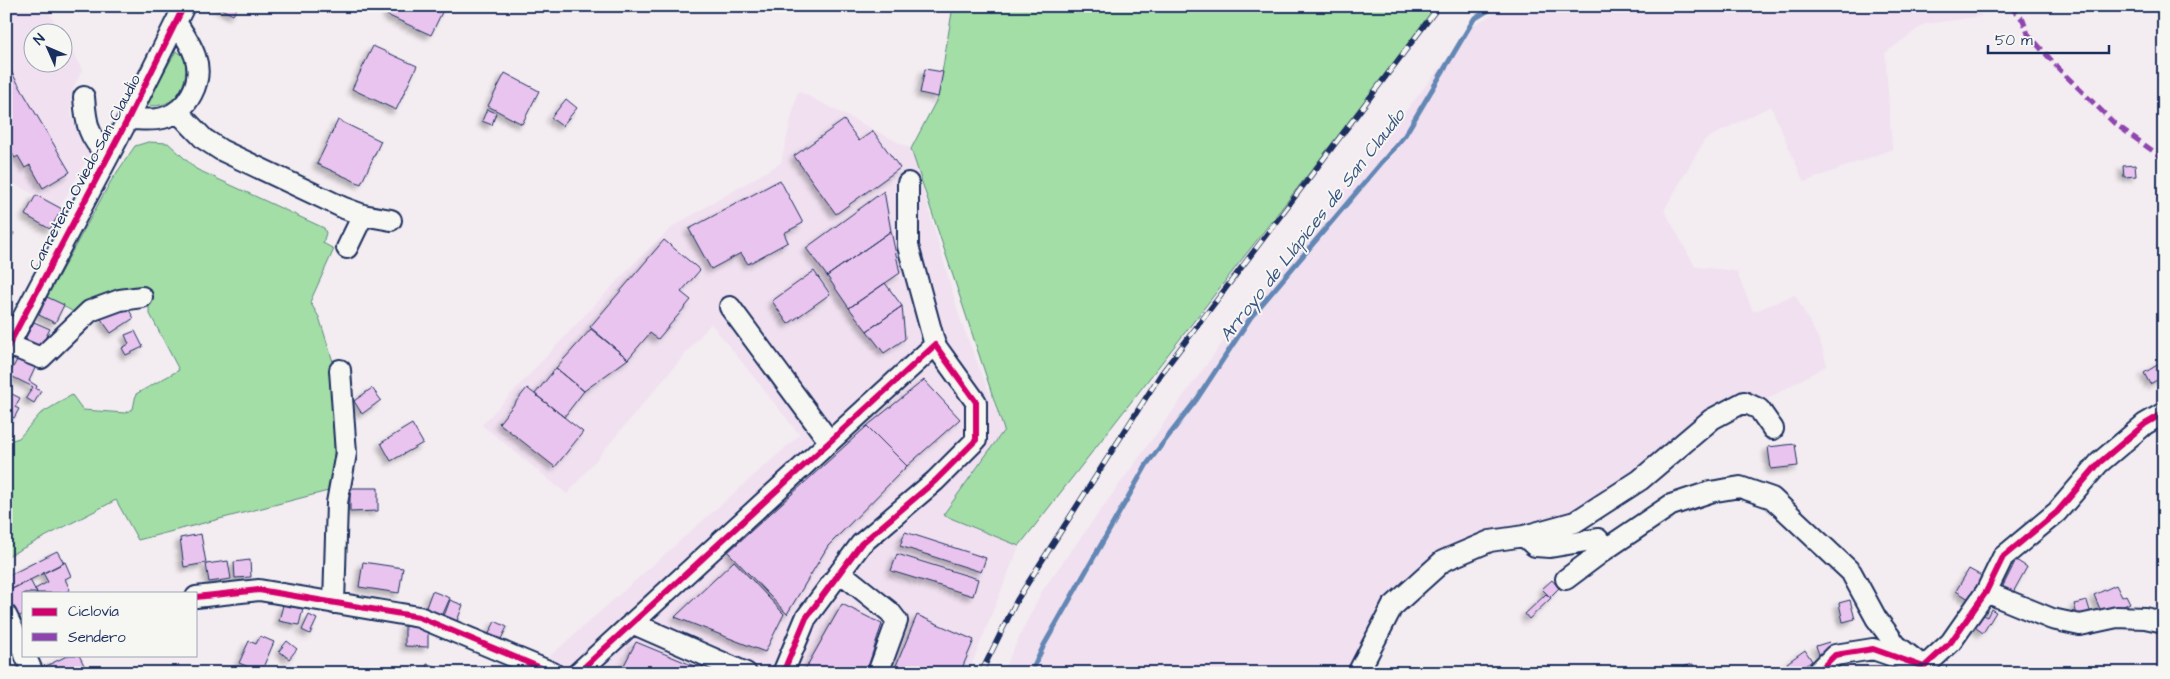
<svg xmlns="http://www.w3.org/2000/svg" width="2170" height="679" viewBox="0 0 2170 679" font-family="'Architects Daughter',sans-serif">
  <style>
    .built { fill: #f0e0f0 }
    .green { fill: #a2dea5; stroke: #5e8682 }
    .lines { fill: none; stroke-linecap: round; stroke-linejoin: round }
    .stream { stroke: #6387b4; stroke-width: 5 }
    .building { fill: #e9c4ee; stroke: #1b2f5e; filter: url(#shadow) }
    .minor-casing { stroke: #1b2f5e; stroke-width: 24 }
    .path { stroke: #1b2f5e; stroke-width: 3; stroke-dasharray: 4 4; stroke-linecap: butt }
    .minor { stroke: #f6f6f2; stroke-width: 20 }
    .rail-casing { stroke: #1b2f5e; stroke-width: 5.5 }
    .rail { stroke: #f6f6f2; stroke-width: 4; stroke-dasharray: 11; stroke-linecap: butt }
    .quiet { stroke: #8e44ad; stroke-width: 5; stroke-dasharray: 10 5; stroke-linecap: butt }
    .cycleway-casing { stroke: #f6f6f2; stroke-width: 9 }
    .cycleway { stroke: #d6006c; stroke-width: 6 }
    .labels { text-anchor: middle; stroke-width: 4; stroke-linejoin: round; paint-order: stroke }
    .street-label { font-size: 16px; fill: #1b2f5e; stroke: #f6f6f2 }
    .water-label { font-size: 18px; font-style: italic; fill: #395482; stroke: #f6f6f2 }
  </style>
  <defs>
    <filter id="shadow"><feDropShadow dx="-4" dy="4" stdDeviation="2.5" flood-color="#0004"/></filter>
  </defs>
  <rect width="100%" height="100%" fill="#f3ecf1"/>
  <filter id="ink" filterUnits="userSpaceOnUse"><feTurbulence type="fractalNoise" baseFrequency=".02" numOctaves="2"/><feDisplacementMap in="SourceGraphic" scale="10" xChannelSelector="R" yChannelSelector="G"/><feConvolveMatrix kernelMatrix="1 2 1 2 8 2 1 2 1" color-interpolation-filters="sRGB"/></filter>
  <g filter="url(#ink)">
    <path class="built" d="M6,6H45L60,32H32V62H62L63,36L82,70L72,90L71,114L83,146L91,152L59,208L6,179Z
      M1507,6H1973L1982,16L1924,24L1885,53L1892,149L1804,182L1771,106L1705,139L1664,210L1695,267L1736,271L1753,312L1795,295L1820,342L1827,365L1765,400L1738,396L1630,478L1572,516L1461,542L1419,569L1377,614L1348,673H1002L1042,591L1221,345L1474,25Z
      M798,91L911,149L961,322L1004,430L943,515L1019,546L968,673H531L800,435L711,323L567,494L482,425L639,258L674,226L781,163Z"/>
    <path class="green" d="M953,6H1439L1019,546L943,515L1004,430L911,149L938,97Z
      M176,51L184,56C191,82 176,111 146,105Z
      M148,142L168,143L196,169L324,228L326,233L323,243L334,249L310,302L319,317L334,365V451L332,490L138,540L116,500L6,557V442L19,438L40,414L72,395L83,410L125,413L133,409L136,394L179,370L149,312V302L79,315L47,297L111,181L135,146Z"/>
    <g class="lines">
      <path class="stream" d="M1031,673L1044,645L1147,464L1197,399L1251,317L1405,135L1474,19L1495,6"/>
    </g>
    <path class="building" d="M216,6H238L233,15Z
      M391,6H445L431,35L387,15Z
      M373,46L417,66L396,110L352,89Z
      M6,63L70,172L43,188L30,165L25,168L18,156L15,158L11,152L6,155Z
      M925,69L943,72L938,97L920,93Z
      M505,73L539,91L522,124L488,106Z
      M566,99L577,108L562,126L551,118Z
      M487,109L496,113L492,125L482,121Z
      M338,120L381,141L361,184L317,164Z
      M844,120L859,141L873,131L900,168L836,214L794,156Z
      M2135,165L2136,176L2124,177L2123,166Z
      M780,180L803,223L784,233L788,242L748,264L741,253L711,269L689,229Z
      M884,191L891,231L827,276L806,248Z
      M36,195L62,209L50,229L25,215Z
      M6,229L14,233L6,247Z
      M891,231L900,273L849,308L827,276Z
      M664,240L700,270L681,292L691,300L658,339L650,333L628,359L590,327Z
      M814,271L830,294L788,324L772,301Z
      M885,283L902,306L867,331L849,308Z
      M47,297L64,305L55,323L39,315Z
      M125,304L134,318L111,333L101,319Z
      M902,306L905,339L884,353L867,331Z
      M34,322L50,329L41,346L25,339Z
      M591,329L628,359L584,391L556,368Z
      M135,331L143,347L126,355L122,348L129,344L125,335Z
      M18,358L36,366L29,381L37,386L36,389L41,391L34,403L26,398L33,387L9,375Z
      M2164,361V376L2150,384L2144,373Z
      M556,368L584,391L564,417L535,394Z
      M924,380L960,419L907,466L867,426Z
      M372,388L381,400L362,414L354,401Z
      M527,388L583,432L555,467L499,423Z
      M6,391L20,398L15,407L19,409L14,418L6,415Z
      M412,424L423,443L391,461L381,443Z
      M867,426L907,466L828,546L787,614L728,552Z
      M1795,444L1798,466L1771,469L1768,447Z
      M350,488H378V511L350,512Z
      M905,532L986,558L981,572L900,546Z
      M201,534L206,563L184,567L180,538Z
      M57,551L64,563L6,592L8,576Z
      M897,554L978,579L973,596L891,571Z
      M250,560L251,577L235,578L234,562Z
      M2016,560L2027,567L2011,596L2001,590Z
      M228,561L231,579L209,582L206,564Z
      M734,561L784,614L765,652L675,617Z
      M65,562L71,576L65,579L70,590L64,593H37L35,589L48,582L43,573Z
      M363,562L403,568L399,593L359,587Z
      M1969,569L1987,579L1974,602L1956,591Z
      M30,580L37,593H24V614L18,617L6,592Z
      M1552,580L1559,588L1550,597L1542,589Z
      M2116,585L2122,597L2126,595L2130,603L2103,616L2094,595Z
      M432,591L450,598L442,616L425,610Z
      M1546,594L1551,598L1529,619L1525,614Z
      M450,600L463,605L457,621L444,616Z
      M1850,600L1855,619L1843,622L1839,603Z
      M2087,601L2091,614L2078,618L2074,604Z
      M842,604L882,624L866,673H803Z
      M283,605L303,609L299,625L279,621Z
      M1991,609L1996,612L1983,633L1972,625L1981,613L1987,617Z
      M309,615L317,619L310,634L302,630Z
      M917,615L974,640L960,673H893Z
      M495,621L507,627L498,645L486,640Z
      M405,624L428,625V647L405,646Z
      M260,636L274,642L261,672L239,663L249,641L256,644Z
      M287,641L297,649L289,659L279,651Z
      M636,642L711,673H620Z
      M1829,642L1833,653L1820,657L1816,646Z
      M1805,650L1812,661L1794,673L1787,663Z
      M69,655H79L88,673H49L46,666Z
      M427,664L442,668L441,673H424Z
      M1693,664L1696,673H1684L1683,667Z"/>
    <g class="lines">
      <defs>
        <path id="minor" d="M84,97C86,124 88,137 108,156
          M177,111L204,139L221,150L344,208L363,215L391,220
          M128,119C140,119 152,121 163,118C188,111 204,81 195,56C191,44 183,33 176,22
          M908,183V246L935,345
          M347,248L363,215
          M730,307L829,441
          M9,345L41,358L90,311L120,300L142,297
          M6,350L128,119L184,6
          M1524,536L1535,546L1550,547L1598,539L1606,549L1671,505L1710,492L1740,487L1772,498L1851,572L1876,618L1896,645L1924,667
          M840,572L890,612L897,621L878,673
          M1566,579L1606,549
          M1986,592L2052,619L2080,625L2117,617L2145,618L2164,622
          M196,597L259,590L419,617L553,673
          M334,603L337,503L346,453L340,370
          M6,615L24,652
          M632,623L746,673
          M25,655L33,673
          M578,673L935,345L976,402V440L935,481L861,544L806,618L783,673
          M1358,673L1392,607L1443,561L1490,541L1524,536L1575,522L1640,480L1712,419L1744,402L1759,409L1773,429
          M1817,673L1835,655L1873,649L1924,667L1951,642L1986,592L2003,557L2057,512L2099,463L2145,424L2164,413"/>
      </defs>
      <use href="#minor" class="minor-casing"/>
      <path class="path" d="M6,670L13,667"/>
      <use href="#minor" class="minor"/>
      <defs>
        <path id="rail" d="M981,673L1017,600L1161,374L1439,6"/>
      </defs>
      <use href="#rail" class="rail-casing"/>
      <use href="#rail" class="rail"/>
      <path class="quiet" d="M2010,6L2023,20L2028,34L2060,70L2114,123L2164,159"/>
      <defs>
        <path id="cycleway" d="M6,350L128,119L184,6
          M196,597L259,590L419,617L553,673
          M578,673L935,345L976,402V440L935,481L861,544L806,618L783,673
          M1817,673L1835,655L1873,649L1924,667L1951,642L1986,592L2003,557L2057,512L2099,463L2145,424L2164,413"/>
      </defs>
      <use href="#cycleway" class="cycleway-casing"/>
      <use href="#cycleway" class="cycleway"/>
    </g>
  </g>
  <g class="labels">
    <g class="street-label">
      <text transform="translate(84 172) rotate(-62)" y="6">Carretera Oviedo-San Claudio</text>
    </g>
    <g class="water-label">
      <text transform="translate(1312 225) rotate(-52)" y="6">Arroyo de Llápices de San Claudio</text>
    </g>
  </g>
  <rect width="2170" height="679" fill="none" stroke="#f6f6f2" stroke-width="25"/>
  <rect x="12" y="12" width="2145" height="654" fill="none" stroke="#1b2f5e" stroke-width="2" filter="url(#ink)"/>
  <rect x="22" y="592" width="175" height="65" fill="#f6f6f2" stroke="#9ea6b7"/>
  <rect x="32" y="608" width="25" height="8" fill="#d6006c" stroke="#9ea6b7"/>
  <text x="68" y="616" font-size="15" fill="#1b2f5e">Ciclovía</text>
  <rect x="32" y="633" width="25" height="8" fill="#8e44ad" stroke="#9ea6b7"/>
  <text x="68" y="642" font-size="15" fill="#1b2f5e">Sendero</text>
  <g transform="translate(48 48) rotate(315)"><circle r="24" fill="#f6f6f2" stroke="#9ea6b7"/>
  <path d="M0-4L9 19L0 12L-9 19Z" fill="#1b2f5e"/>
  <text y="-8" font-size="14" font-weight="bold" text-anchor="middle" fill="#1b2f5e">N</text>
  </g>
  <path d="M1988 45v8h121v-8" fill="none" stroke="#1b2f5e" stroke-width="2.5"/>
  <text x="1995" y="45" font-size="15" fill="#1b2f5e" stroke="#f6f6f2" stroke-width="4" paint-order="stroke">50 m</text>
</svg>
